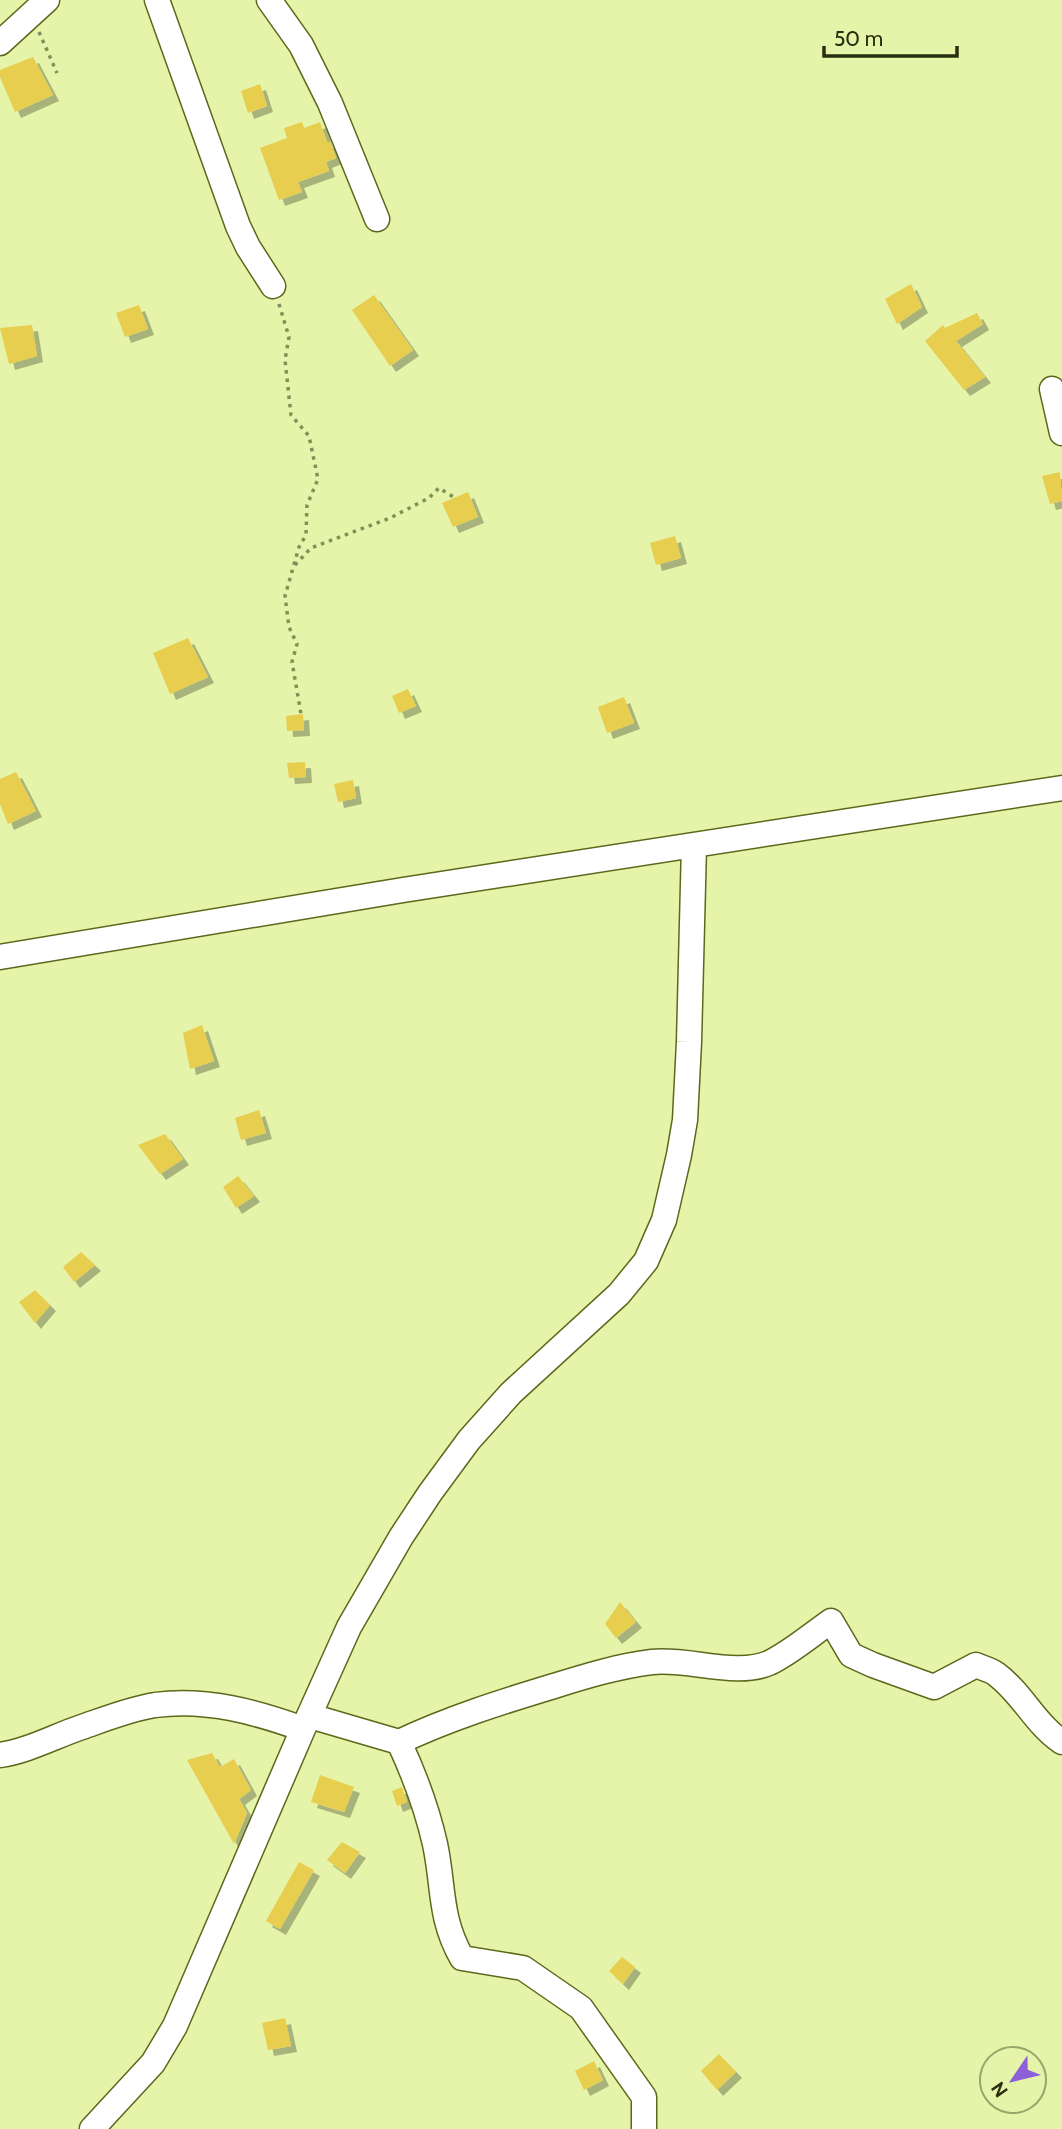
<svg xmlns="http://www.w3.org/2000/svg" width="1062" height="2129" viewBox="0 0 1062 2129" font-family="Cabin,sans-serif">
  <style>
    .building { fill: #e8ce50; filter: url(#shadow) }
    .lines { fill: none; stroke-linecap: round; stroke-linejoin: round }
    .minor-casing { stroke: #5c681c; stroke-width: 27 }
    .path { stroke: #848e59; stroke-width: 3.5; stroke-dasharray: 3.5 5; stroke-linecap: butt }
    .minor { stroke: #fff; stroke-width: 24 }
  </style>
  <defs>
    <filter id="shadow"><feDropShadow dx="6" dy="6" stdDeviation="0" flood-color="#0004"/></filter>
  </defs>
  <rect width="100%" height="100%" fill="#e5f4a8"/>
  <path class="building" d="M33,57L53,95L15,112L0,77V70Z
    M260,84L267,106L248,113L241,91Z
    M302,122L304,128L320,122L327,142H330L336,158L326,162L329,171L298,182L302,192L279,200L260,148L287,138L284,128Z
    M911,284L922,307L897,324L885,299Z
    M374,295L413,350L390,366L352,310Z
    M139,305L148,329L125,337L116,313Z
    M977,313L983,324L956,341L985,377L964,390L925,341L943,325L945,328Z
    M32,325L37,356L9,364L0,328Z
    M1060,472L1062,501L1050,504L1042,476Z
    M468,492L478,517L453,527L442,503Z
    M675,536L681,558L656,565L650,543Z
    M188,638L208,677L170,694L153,653Z
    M408,689L416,706L399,713L392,696Z
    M624,697L634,723L607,733L598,707Z
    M303,714L304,730L287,731L286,716Z
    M305,762L306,777L289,778L287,763Z
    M16,772L36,811L8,824L0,804V779Z
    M353,780L356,798L338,802L334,784Z
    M202,1025L214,1061L190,1069L183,1033Z
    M259,1110L266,1133L241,1140L235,1118Z
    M165,1134L183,1159L160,1174L138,1145Z
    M238,1176L254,1196L236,1208L223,1187Z
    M81,1252L95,1265L74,1282L63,1267Z
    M35,1290L50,1305L35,1323L19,1302Z
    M620,1602L636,1622L616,1638L605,1624Z
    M212,1753L220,1767L234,1759L251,1790L239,1799L247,1813L234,1844L187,1760Z
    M320,1775L354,1787L344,1812L311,1802Z
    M402,1787L407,1802L397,1806L392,1791Z
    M342,1842L360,1852L345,1873L327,1860Z
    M299,1862L314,1870L280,1929L266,1921Z
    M622,1957L635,1967L623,1984L609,1971Z
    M285,2018L291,2046L268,2050L262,2023Z
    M719,2054L736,2072L717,2090L701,2071Z
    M594,2061L603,2080L584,2090L575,2071Z"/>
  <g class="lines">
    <defs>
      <path id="minor" d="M157,0L238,226L248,247L273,286
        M269,0L301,45L330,103L377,219
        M0,43L47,0
        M1052,389L1062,433
        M0,957L403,890L1062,788
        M310,1716L399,1742C450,1718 501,1702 554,1686C586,1676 619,1666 652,1662C688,1658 737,1677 769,1663C790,1653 811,1635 831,1621L851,1655L873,1665L934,1687L976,1665C982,1668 991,1670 996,1674C1022,1693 1035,1724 1062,1742
        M399,1742C414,1774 427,1809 435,1844C444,1886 439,1918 462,1958L523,1968L581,2008L644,2097V2129
        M0,1755C28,1751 55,1736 82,1727C105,1719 130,1709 155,1705C206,1698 256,1712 303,1729L349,1627L401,1537L430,1493L469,1440L511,1393L619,1294L646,1261L664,1220L679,1155L685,1120L689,1042L694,845
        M92,2129L153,2063L175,2026L303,1729"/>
    </defs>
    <use href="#minor" class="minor-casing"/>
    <path class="path" d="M39,32L57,73
      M279,304L289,337L285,360L291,415L309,436L318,479L307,505L306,535L299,547L285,596L289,627L297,644L292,662L301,714
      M295,565L311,548L390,518L429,498L439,488L455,498"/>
    <use href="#minor" class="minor"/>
  </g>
  <g transform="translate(1013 2080) rotate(235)"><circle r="33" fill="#e5f4a8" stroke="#99a56b" stroke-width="2"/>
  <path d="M0-5L12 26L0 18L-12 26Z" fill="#8d60da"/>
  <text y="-10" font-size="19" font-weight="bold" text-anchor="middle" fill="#282e0f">N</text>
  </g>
  <path d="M824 46v10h133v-10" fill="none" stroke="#282e0f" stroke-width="3.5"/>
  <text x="834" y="46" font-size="21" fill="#282e0f" stroke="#e5f4a8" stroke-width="5" paint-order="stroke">50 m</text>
</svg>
